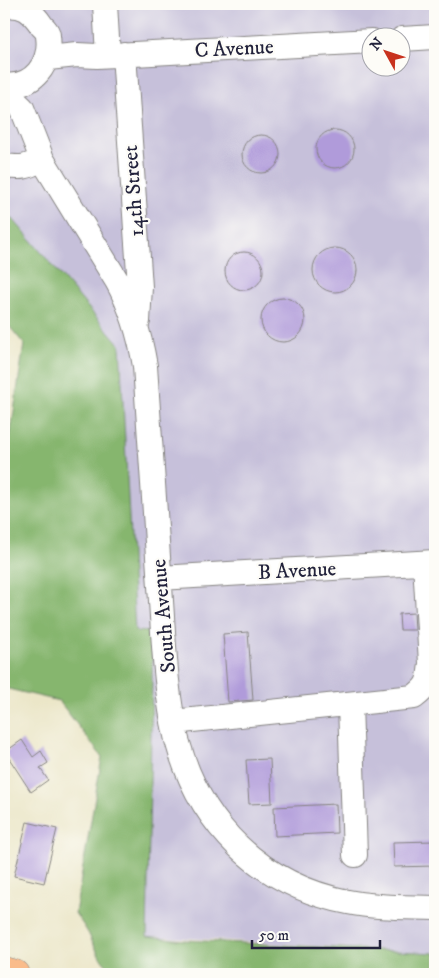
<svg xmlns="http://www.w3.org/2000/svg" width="439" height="978" viewBox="0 0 439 978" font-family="'IM FELL DW Pica',serif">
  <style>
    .industrial { fill: #c6c0da; fill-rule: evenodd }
    .forest { fill: #86b66e; stroke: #546c54 }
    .building { fill: #b09bda }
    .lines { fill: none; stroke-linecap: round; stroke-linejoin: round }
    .minor-casing { stroke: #868482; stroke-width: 26 }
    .major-casing { stroke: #868482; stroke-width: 29 }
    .minor { stroke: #fff; stroke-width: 24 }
    .major { stroke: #fabc8b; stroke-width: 28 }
    .labels { text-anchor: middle; stroke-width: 4.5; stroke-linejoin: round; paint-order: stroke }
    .street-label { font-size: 21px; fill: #22223b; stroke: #fdfcf7 }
  </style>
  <rect width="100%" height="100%" fill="#fdfcf7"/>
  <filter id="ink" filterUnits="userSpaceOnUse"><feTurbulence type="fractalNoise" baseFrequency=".02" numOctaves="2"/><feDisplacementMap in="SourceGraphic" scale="10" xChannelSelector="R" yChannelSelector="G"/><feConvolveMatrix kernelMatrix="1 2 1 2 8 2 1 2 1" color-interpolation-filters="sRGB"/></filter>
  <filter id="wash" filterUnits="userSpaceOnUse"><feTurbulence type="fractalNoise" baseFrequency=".0096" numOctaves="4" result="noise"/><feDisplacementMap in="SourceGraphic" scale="20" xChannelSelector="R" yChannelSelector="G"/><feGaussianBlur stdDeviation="1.12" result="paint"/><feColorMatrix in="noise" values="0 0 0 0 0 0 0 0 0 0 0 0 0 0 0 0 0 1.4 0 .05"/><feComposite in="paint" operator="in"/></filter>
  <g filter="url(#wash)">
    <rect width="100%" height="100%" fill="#ebe6c8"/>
    <path class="industrial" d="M4,4H435V953L147,936L153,633L135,631L120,346L12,218L4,217ZM372,38H402V68H372Z"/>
    <path class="forest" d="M4,217L12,218L120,345L135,631L153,632L147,936L183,940L435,953V974H129C102,967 104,964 92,941C88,931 81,922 75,913L102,757L59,701L4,688V478L24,344L4,320Z"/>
    <g id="blocks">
      <path class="building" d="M316 149a19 19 0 1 1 38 0a19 19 0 1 1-38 0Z
        M242 154a19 19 0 1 1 38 0a19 19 0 1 1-38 0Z
        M313 270a22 22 0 1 1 44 0a22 22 0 1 1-44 0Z
        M225 271a19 19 0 1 1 38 0a19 19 0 1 1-38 0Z
        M261 320a22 22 0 1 1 44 0a22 22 0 1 1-44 0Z
        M414,613L415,630H400L399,614Z
        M248,632L253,700L228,702L223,634Z
        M22,740L33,757L41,751L48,763L40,768L48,780L31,792L5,752Z
        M270,759L272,803L249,804L246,760Z
        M336,804L337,833L275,836L274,807Z
        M27,822L57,829L44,883L14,876Z
        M434,841V866L394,867L393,842Z"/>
    </g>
  </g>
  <g filter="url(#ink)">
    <use href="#blocks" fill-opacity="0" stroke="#868482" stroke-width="1"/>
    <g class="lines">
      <defs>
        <path id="minor" d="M105,4L108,55
          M4,6C23,3 32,11 42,26C45,29 48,32 48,36C52,63 33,89 4,85
          M402,39L435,37
          M124,54L140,287L138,321
          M48,58L77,55L97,56L372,41
          M4,91L22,108L42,159L117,281C132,308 140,336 145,366C151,445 156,523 161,601C164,647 166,695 177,740C200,825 261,885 348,902C377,908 406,907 435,908
          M4,166C22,168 26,168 42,159
          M160,578L435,562
          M350,704L355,855
          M173,722L414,697C429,686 429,682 431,663L425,563"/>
        <path id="major" d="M4,971L15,974"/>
      </defs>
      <use href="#minor" class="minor-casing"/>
      <use href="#major" class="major-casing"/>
      <use href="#minor" class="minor"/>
      <use href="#major" class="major"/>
    </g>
  </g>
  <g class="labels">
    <g class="street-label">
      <text transform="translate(234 48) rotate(-3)" y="7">C Avenue</text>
      <text transform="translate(133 191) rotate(-94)" y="7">14th Street</text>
      <text transform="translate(297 570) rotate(-3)" y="7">B Avenue</text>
      <text transform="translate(163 616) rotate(-95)" y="7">South Avenue</text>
    </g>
  </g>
  <rect width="439" height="978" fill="none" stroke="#fdfcf7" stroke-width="20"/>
  <g transform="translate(386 52) rotate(310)"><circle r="24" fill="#fdfcf7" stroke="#a5a5ac"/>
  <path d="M0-4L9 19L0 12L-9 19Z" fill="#c8321e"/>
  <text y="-8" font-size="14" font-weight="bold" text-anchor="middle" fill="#22223b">N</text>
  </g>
  <path d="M252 940v8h128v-8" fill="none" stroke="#22223b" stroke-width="2.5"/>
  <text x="259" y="940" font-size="15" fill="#22223b" stroke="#fdfcf7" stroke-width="4" paint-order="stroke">50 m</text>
</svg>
